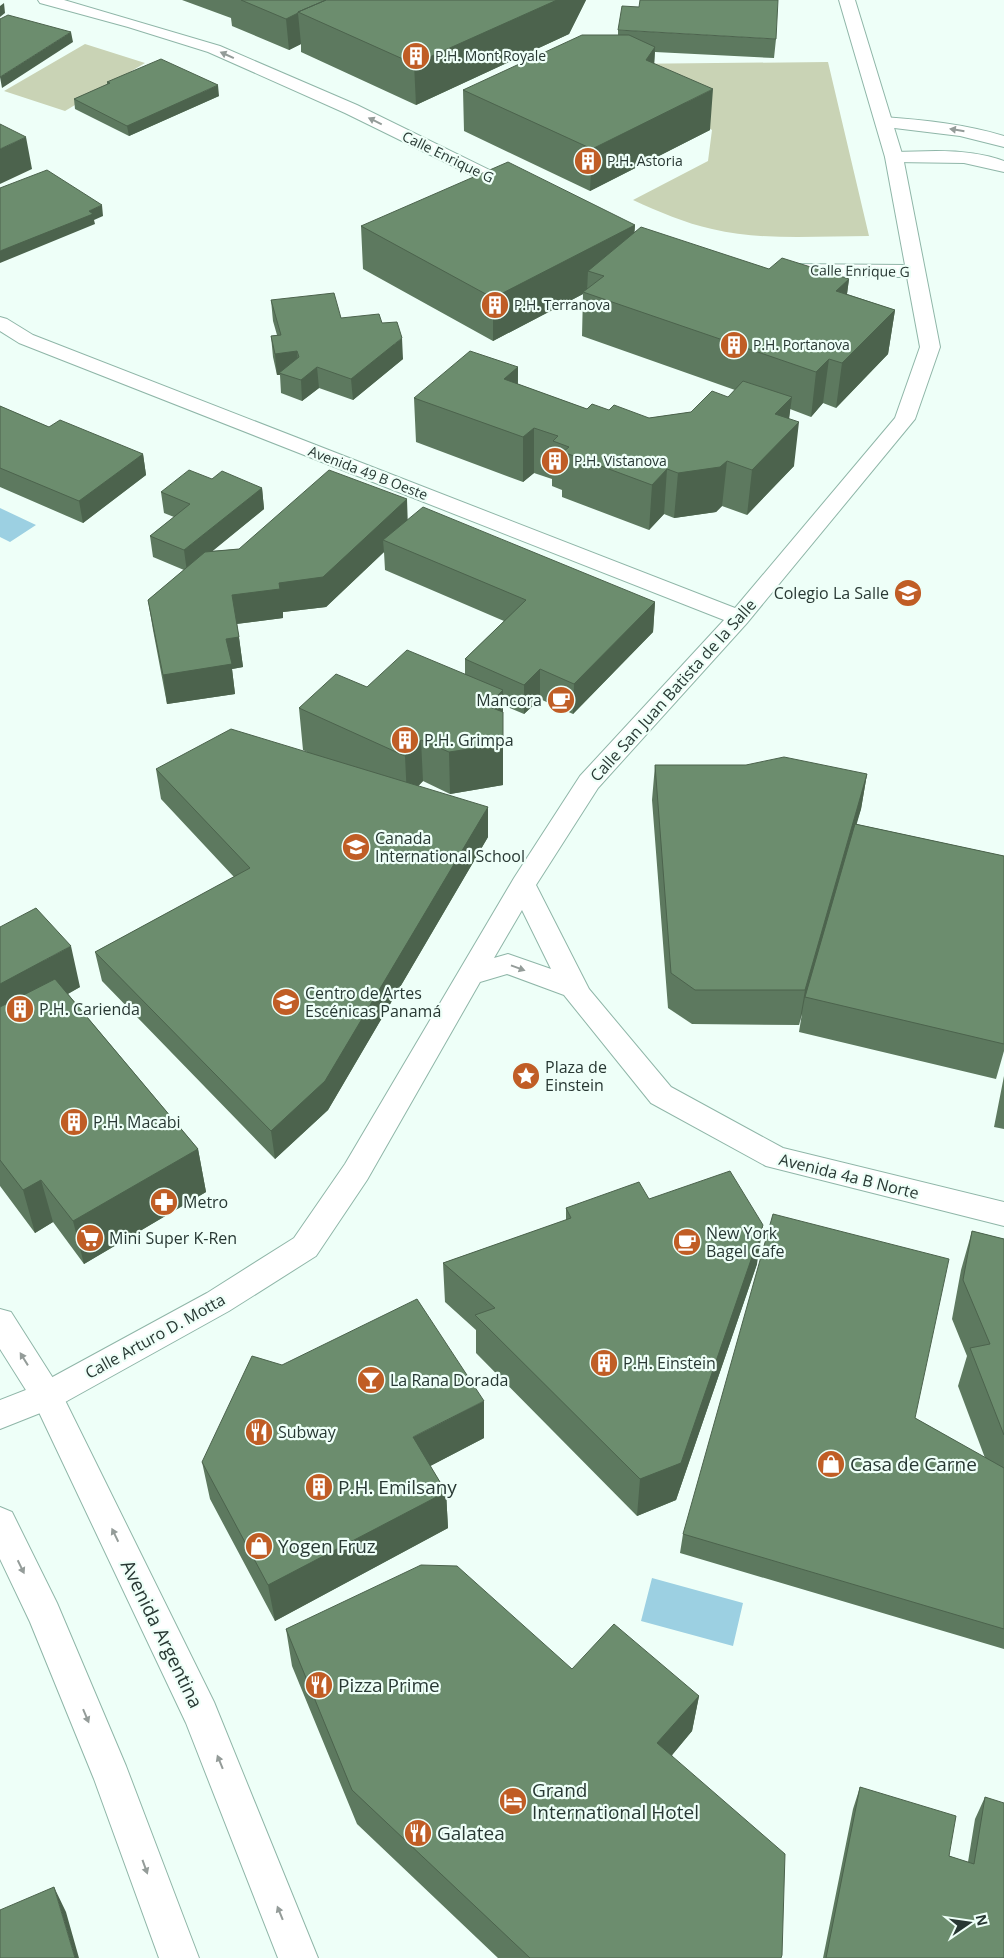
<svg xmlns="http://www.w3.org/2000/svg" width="1004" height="1958" viewBox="0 0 1004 1958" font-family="'Open Sans',sans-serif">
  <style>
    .green { fill: #c9d3b5 }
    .water { fill: #9cd0e2 }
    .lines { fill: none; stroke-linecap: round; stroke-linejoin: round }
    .service-casing { stroke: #8fb6a8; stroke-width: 2 }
    .minor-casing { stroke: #8fb6a8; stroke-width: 2 }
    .tertiary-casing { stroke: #8fb6a8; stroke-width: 2 }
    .service { fill: #fff; fill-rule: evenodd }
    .minor { fill: #fff; fill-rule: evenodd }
    .tertiary { fill: #fff; fill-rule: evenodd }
    .wall { fill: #5d795f }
    .shaded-wall { fill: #4c634d }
    .building { fill: #6c8d6e; stroke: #4c634d }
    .oneway { fill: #949c99 }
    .labels { text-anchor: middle; stroke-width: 4.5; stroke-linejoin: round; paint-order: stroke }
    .far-poi-label { font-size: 14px; fill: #283833; stroke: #eefff8; text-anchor: start }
    .far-street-label { font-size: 14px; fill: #283833; stroke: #eefff8 }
    .poi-label { font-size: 16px; fill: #283833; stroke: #eefff8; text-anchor: start }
    .street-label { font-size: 16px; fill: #283833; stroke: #eefff8 }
    .near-poi-label { font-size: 19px; fill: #283833; stroke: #eefff8; text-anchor: start }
    .near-street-label { font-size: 19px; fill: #283833; stroke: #eefff8 }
  </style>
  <rect width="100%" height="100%" fill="#eefff8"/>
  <path class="green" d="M85,44L145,63L65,111L4,91Z
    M828,62L869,236C818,236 763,241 712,229C685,223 659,212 633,200L708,161L712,130L691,117L620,64Z"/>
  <path class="water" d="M0,508L36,525L10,542L0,537Z
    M652,1578L743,1603L733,1646L641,1621Z"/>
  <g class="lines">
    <defs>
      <path id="service" d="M884,117C925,120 965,124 1004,136V147L960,136L878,126L875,122L878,118Z
        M936,151C959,151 982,153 1004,161V172L964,163L894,162L888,161L885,157L888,153L894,152Z"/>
      <path id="minor" d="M38,0H64L220,46L357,105L522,186L525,190L522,194L516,195L510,194L345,113L208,52L128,27L40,3Z
        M839,0H855L903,157L940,347L915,419L747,623L598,788L536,885L589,989L671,1087L783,1148L1004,1202V1226L766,1166L651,1103L564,995L507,974L480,982L367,1180L316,1256L229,1311L58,1406L0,1429V1400L36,1386L207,1293L294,1238L345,1164L514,878L580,776L724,620L19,343L0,331V317L7,319L33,335L735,608L895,418L920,347L907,277L784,276L777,274L774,270L777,266L784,264L905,265L885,157ZM522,910L551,969L508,954L494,958Z"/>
      <path id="tertiary" d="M0,1309L11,1312L58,1386L214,1702L318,1958H278L186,1723L36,1406L0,1349Z
        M0,1507L12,1512L57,1603L126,1766L199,1958H159L94,1779L30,1622L0,1559Z"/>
    </defs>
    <use href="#service" class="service-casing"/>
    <use href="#minor" class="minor-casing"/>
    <use href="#tertiary" class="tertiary-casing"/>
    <use href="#service" class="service"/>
    <use href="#minor" class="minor"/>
    <use href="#tertiary" class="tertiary"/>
  </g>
  <path class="wall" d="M182,0H586L569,34L416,105L301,52V44L289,50L232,26L231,18Z
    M618,30L776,39L774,58L655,52L654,64L710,130L590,191L464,131L463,90L618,35Z
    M107,82L219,96L129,136L75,109L74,99L107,85Z
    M635,225L634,233L769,269L849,279L847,294L895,310L888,354L836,408L823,403L811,417L790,409L789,418L794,466L747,515L722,506L716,512L674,518L664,514L649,530L562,497V490L552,486V479L534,473L523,482L416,442L414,398L518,367V384L587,409L609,410L649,418L691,412L728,397L735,390L582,336L583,294L493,341L363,269L361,226Z
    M271,300L341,318L382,323L403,359L353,400L319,388L302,401L281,393L280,375H277L273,357L271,336L277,335L273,321Z
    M0,406L49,427L143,454L146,475L83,523L0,487Z
    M212,479L262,488L264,509L212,551L239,549L408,520L655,602L653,632L573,714L540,699L524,714L503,705V785L450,794L423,781L418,786L488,837L328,1110L275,1159L102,981L95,952L234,877L161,799L156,769L307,752L303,750L299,708L367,687L465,674V659L504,621L385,570L384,552L326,607L283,612V618L237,624L243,667L232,669L235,694L167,704L153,630L148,600L184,570L153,557L150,536L174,517L164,513L161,492Z
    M655,765L867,774L861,809L856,824L1004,856V1051L996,1079L799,1032L802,1013L799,1025L692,1024L668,1008L652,800Z
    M0,927L80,987L68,994L198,1149L206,1192L84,1264L53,1222L35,1233L0,1186Z
    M1004,1076V1129L994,1127Z
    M649,1199L757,1264L676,1500L637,1516L476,1353V1330L445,1302L443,1263L566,1220V1208Z
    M972,1231L1004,1239V1649L680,1553L683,1534L915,1418L985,1458L958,1386L967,1356L952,1319L961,1270Z
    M484,1438L430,1466L446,1492L448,1528L275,1621L210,1499L202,1462Z
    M286,1629L572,1669L699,1696L692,1731L672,1755L781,1958H498L357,1824L292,1666Z
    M860,1787L949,1856L968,1862L975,1819L985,1797L1004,1958H823L853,1809Z"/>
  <path class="shaded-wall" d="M557,0H586L569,34L416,105L414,64Z
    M4,3L5,13L0,17V6Z
    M298,13L301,44L289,50L286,19Z
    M71,32L73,42L2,88L0,77Z
    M655,47L653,88L646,60Z
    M218,85L219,96L129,136L127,126Z
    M713,89L710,130L590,191L592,149Z
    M26,137L32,169L0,184V149Z
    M102,205L103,216L94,220L95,224L0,263V251Z
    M635,225L632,268L604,276L588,271L587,292H583V294L493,341V298Z
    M849,279L843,323L836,291Z
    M895,310L888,354L836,408L842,363Z
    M402,338L403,359L353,400L351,379Z
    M297,351L299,372L279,373L280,375H277L275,354Z
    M829,359L823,403L811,417L816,372Z
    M317,367L319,388L302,401L301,380Z
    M518,367L517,412L504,379Z
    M792,397L787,434L799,422L794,466L747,515L752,470L775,414Z
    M534,428V473L523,482V437Z
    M143,454L146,475L83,523L79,501Z
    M727,461L722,506L716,512L674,518L678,473Z
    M667,469L664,514L649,530L652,485Z
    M262,488L264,509L187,572L184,550Z
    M407,499L408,529L383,540L384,552L326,607L283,612V618L235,624L232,595L279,583Z
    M655,602L653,632L573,714L574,684Z
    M239,637L243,667L232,669L235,694L167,704L163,675L226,639Z
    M540,669V699L524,714V685Z
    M503,690V785L450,794L449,752L487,706Z
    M421,740L423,781L407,798L405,756Z
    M867,774L861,809L807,998L805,997L802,1013L799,1025L805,990Z
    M488,807V837L328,1110L275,1159L271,1131Z
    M71,946L80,987L0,1031V984Z
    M198,1149L206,1192L84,1264L73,1221Z
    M41,1180L53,1222L35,1233L23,1190Z
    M763,1225L757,1264L676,1500L637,1516L640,1479Z
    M484,1401V1438L415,1474L413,1437Z
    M446,1492L448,1528L275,1621L268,1585Z
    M699,1696L692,1731L653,1778L657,1743Z
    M54,1887L66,1912L79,1958H75Z"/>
  <path class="building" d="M241,0H326L298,12V13L286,19Z
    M326,0H557L414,64L298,12Z
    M640,0H778L776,39L618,30L622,6L639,7Z
    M8,15L71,32L0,77V19Z
    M582,35H629L655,47L646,60L713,89L592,149L463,90Z
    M161,59L218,85L127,126L74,99L110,83L107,82Z
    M0,124L26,137L0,149Z
    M508,162L635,225L493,298L361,226Z
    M47,170L102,205L89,211L93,214L0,251V188Z
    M641,227L769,269L782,258L849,279L836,291L895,310L842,363L829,359L816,372L583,292L604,276L588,271Z
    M334,293L341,318L379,314L382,323L397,322L402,338L351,379L317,367L301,380L279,373L299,357L297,351L275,354L271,336L281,335L271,300Z
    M470,351L518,367L504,379L587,409L592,404L609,410L614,405L649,418L691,412L712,391L728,397L743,381L792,397L775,414L799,422L752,470L727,461L720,467L678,473L667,469L652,485L563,452L569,447L553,441L558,436L534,428L523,437L414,398Z
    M0,406L49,427L60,420L143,454L79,501L0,468Z
    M189,470L212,479L222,471L262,488L184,550L150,536L190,504L161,492Z
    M329,470L407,499L323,577L279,583L280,589L232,595L239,637L226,639L232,664L163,675L148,600L205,552L239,549Z
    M423,507L655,602L574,684L540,669L524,685L465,659L526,600L383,540Z
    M407,650L503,690L487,706L503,712V744L449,752L421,740L405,756L299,708L336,674L367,687Z
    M231,729L488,807L325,1081L271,1131L95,952L250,868L156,769Z
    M784,757L867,774L805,990H695L671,973L655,765H746Z
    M855,824L1004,856V1044L805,997Z
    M36,908L71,946L0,984V927Z
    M55,979L198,1149L73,1221L41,1180L23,1190L0,1160V1007Z
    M730,1171L763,1225L681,1463L640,1479L475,1315L495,1308L443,1263L571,1218L566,1208L639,1182L649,1199Z
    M773,1214L949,1259L915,1418L1004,1468V1629L683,1534Z
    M972,1231L1004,1239V1435L970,1348L990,1344L963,1280Z
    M417,1299L484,1401L413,1437L446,1492L268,1585L202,1462L252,1356L282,1365Z
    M421,1565L457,1566L572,1669L614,1624L699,1696L657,1743L785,1854L782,1955L781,1958H530L352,1790L286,1629Z
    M860,1787L956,1816L949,1856L974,1864L985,1797L1004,1803V1958H826Z
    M54,1887L75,1958H0V1910Z"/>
  <defs><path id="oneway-solid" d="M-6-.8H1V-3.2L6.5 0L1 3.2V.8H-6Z" transform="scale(1.25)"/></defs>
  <g class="oneway">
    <use href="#oneway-solid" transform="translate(227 55) rotate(-156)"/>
    <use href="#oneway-solid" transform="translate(375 121) rotate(-154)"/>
    <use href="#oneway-solid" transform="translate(957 130) rotate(-171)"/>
    <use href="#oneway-solid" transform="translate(518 968) rotate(20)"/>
    <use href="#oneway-solid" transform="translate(24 1359) rotate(-122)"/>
    <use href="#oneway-solid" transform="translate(115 1535) rotate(-116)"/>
    <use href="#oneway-solid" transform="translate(21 1567) rotate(64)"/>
    <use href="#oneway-solid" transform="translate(86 1716) rotate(67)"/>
    <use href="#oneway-solid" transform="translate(220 1762) rotate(-112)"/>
    <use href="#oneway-solid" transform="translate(145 1867) rotate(70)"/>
    <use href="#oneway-solid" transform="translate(280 1913) rotate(-112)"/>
  </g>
  <defs>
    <symbol id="building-disc" viewBox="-11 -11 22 22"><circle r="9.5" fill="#c05d25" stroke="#eefff8"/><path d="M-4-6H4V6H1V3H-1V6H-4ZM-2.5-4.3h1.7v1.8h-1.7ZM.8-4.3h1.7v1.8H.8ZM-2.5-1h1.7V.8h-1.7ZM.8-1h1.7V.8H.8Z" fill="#fff"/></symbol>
    <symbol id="school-disc" viewBox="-11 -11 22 22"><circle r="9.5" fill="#c05d25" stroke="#eefff8"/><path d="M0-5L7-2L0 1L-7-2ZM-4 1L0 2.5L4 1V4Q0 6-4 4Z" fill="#fff"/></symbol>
    <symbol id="cafe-disc" viewBox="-11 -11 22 22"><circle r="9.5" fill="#c05d25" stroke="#eefff8"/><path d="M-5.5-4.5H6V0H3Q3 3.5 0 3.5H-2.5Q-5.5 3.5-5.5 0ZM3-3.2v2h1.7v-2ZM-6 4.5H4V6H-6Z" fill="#fff"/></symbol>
    <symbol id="sight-disc" viewBox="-11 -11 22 22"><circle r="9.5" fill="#c05d25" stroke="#eefff8"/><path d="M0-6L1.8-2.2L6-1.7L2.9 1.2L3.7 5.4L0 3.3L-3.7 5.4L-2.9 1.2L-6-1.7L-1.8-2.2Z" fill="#fff"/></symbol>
    <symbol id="pharmacy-disc" viewBox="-11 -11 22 22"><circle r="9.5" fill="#c05d25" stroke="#eefff8"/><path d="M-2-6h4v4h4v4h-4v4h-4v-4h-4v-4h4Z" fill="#fff"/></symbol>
    <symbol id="supermarket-disc" viewBox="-11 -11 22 22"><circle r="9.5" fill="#c05d25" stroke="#eefff8"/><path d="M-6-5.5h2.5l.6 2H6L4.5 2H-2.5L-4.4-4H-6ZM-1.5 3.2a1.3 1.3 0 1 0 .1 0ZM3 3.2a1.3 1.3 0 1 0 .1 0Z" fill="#fff"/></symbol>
    <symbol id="bar-disc" viewBox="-11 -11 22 22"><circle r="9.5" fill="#c05d25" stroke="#eefff8"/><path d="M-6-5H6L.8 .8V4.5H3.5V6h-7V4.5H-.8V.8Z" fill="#fff"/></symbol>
    <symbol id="restaurant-disc" viewBox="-11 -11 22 22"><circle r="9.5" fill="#c05d25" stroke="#eefff8"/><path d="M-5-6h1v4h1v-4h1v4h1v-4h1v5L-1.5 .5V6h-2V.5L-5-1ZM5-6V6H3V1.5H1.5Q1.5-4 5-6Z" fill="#fff"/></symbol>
    <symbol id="shop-disc" viewBox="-11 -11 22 22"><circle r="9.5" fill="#c05d25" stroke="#eefff8"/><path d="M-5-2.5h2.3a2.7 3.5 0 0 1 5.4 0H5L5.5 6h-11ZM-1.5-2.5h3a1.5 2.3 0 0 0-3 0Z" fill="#fff"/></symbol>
    <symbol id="hotel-disc" viewBox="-11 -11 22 22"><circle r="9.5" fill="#c05d25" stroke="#eefff8"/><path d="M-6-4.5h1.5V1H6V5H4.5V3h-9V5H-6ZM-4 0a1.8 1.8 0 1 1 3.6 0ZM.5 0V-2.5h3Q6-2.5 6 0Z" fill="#fff"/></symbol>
  </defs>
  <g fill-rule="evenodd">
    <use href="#building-disc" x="400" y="40" width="32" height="32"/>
    <use href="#building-disc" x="572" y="145" width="32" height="32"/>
    <use href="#building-disc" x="479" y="289" width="32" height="32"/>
    <use href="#building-disc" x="718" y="329" width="32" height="32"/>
    <use href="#building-disc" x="539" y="445" width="32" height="32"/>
    <use href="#school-disc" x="892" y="577" width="32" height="32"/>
    <use href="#cafe-disc" x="545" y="684" width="32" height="32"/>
    <use href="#building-disc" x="389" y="724" width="32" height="32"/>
    <use href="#school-disc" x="340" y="831" width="32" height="32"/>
    <use href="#school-disc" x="270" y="986" width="32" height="32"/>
    <use href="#building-disc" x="4" y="993" width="32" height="32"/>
    <use href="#sight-disc" x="510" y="1060" width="32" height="32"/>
    <use href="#building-disc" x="58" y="1106" width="32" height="32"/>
    <use href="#pharmacy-disc" x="148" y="1186" width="32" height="32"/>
    <use href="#supermarket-disc" x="74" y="1222" width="32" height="32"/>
    <use href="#cafe-disc" x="671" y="1226" width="32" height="32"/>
    <use href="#building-disc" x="588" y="1347" width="32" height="32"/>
    <use href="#bar-disc" x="355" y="1364" width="32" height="32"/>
    <use href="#restaurant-disc" x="243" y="1416" width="32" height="32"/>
    <use href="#shop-disc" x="815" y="1448" width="32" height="32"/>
    <use href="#building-disc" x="303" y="1471" width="32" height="32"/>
    <use href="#shop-disc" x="243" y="1530" width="32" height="32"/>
    <use href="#restaurant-disc" x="303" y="1669" width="32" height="32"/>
    <use href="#hotel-disc" x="497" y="1785" width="32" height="32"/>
    <use href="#restaurant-disc" x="402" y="1817" width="32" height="32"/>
  </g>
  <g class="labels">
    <g class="far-poi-label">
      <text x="435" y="61">P.H. Mont Royale</text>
      <text x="607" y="166">P.H. Astoria</text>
      <text x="514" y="310">P.H. Terranova</text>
      <text x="753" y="350">P.H. Portanova</text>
      <text x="574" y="466">P.H. Vistanova</text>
    </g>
    <g class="far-street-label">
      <text transform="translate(448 157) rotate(26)" y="5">Calle Enrique G</text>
      <text transform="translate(860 271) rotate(1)" y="5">Calle Enrique G</text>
      <text transform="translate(368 473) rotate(21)" y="5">Avenida 49 B Oeste</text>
    </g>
    <g class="poi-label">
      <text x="889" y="599" text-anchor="end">Colegio La Salle</text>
      <text x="542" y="706" text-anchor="end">Mancora</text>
      <text x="424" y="746">P.H. Grimpa</text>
      <text x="375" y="844">Canada<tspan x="375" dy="18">International School</tspan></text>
      <text x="305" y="999">Centro de Artes<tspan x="305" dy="18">Escénicas Panamá</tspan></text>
      <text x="39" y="1015">P.H. Carienda</text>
      <text x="545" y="1073">Plaza de<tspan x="545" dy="18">Einstein</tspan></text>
      <text x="93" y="1128">P.H. Macabi</text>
      <text x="183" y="1208">Metro</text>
      <text x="706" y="1239">New York<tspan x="706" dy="18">Bagel Cafe</tspan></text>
      <text x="109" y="1244">Mini Super K-Ren</text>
      <text x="623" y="1369">P.H. Einstein</text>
      <text x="390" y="1386">La Rana Dorada</text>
      <text x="278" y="1438">Subway</text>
    </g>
    <g class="street-label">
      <text transform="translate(673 690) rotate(-48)" y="6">Calle San Juan Batista de la Salle</text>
      <text transform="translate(849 1176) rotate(14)" y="6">Avenida 4a B Norte</text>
      <text transform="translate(155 1336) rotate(-29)" y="6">Calle Arturo D. Motta</text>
    </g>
    <g class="near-poi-label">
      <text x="850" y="1471">Casa de Carne</text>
      <text x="338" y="1494">P.H. Emilsany</text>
      <text x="278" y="1553">Yogen Fruz</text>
      <text x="338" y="1692">Pizza Prime</text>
      <text x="532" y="1797">Grand<tspan x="532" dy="22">International Hotel</tspan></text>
      <text x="437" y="1840">Galatea</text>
    </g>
    <g class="near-street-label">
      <text transform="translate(162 1634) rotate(64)" y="7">Avenida Argentina</text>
    </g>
  </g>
  <g transform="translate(969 1923) rotate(77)" stroke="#eefff8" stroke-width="4" paint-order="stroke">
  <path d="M0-4L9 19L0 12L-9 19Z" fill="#283833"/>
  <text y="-8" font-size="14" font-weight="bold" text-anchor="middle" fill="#283833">N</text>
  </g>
</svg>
